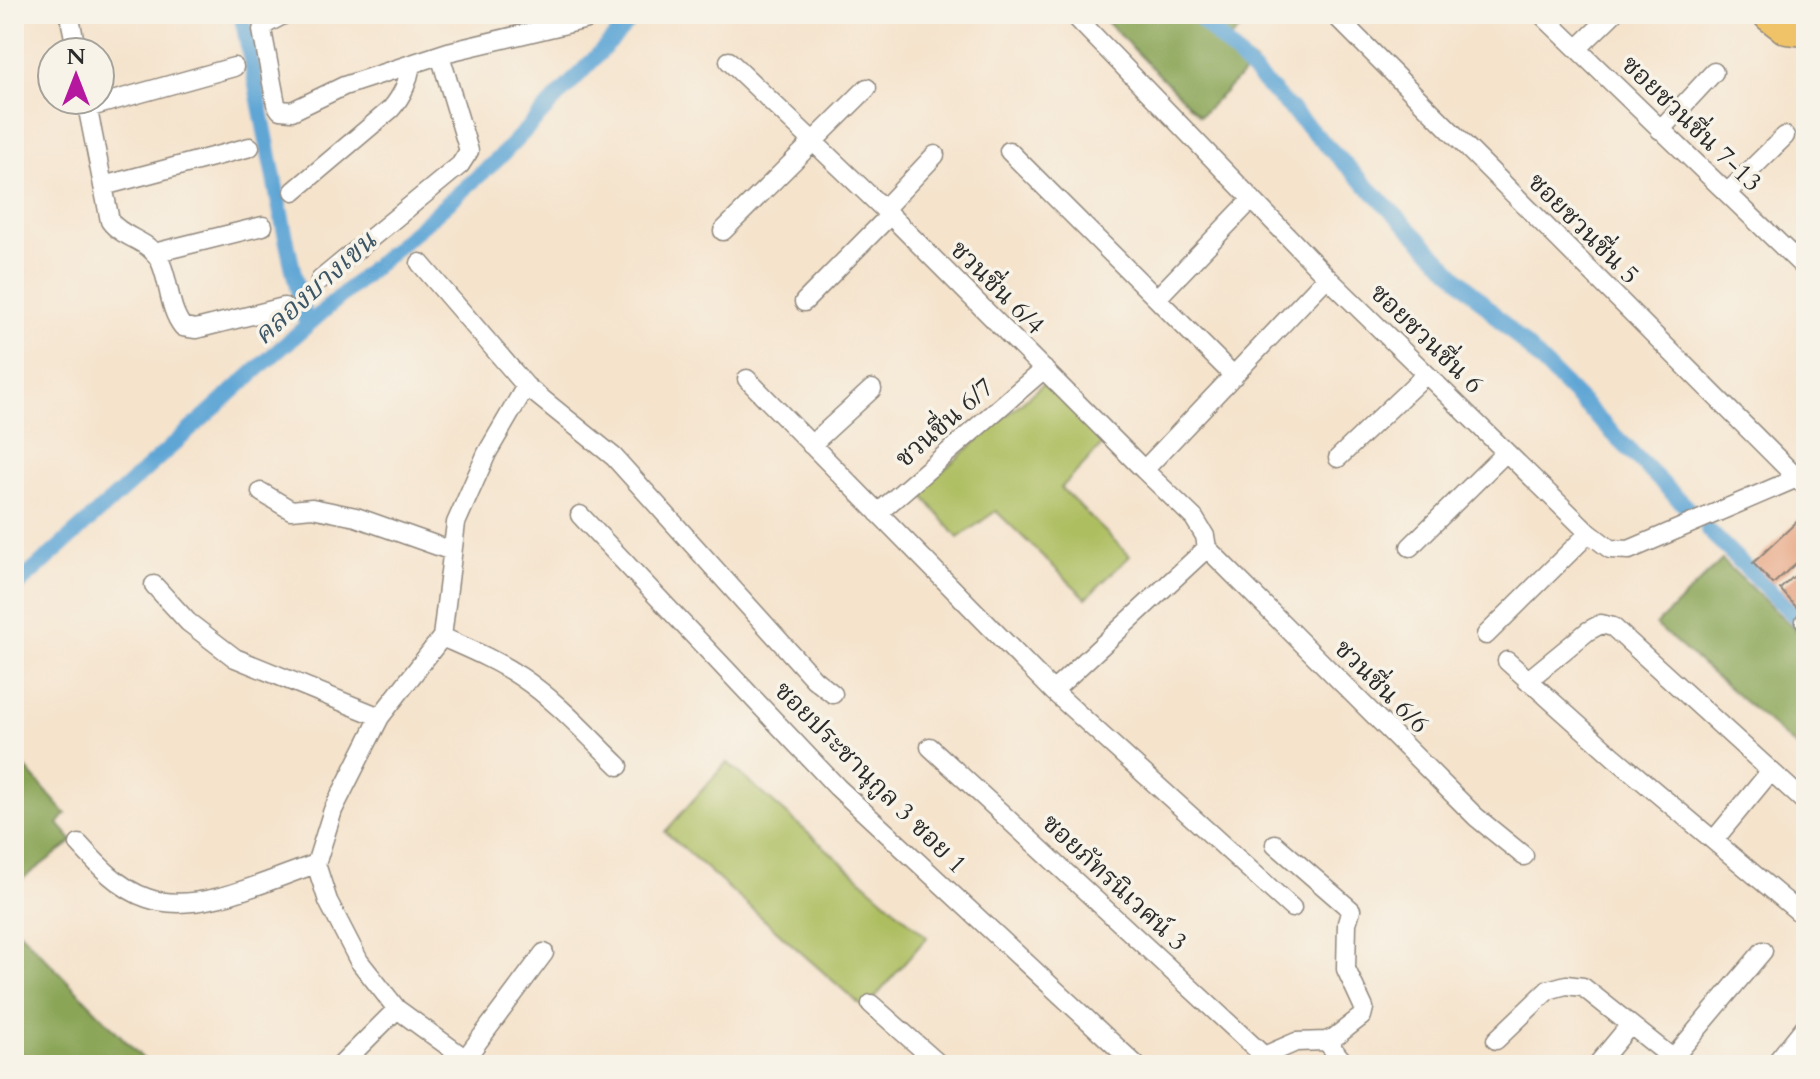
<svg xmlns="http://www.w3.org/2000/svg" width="1820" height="1079" viewBox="0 0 1820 1079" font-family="Cardo,'Noto Serif Thai',serif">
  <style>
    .green { fill: #adbe61; stroke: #6c7446; stroke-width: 2 }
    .forest { fill: #8aa557; stroke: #5a6841; stroke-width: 2 }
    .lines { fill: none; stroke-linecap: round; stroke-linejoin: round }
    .canal { stroke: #5ea6d5; stroke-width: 16 }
    .building { fill: #e59670 }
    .street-casing { stroke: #90877c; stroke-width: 21 }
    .highway-casing { stroke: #90877c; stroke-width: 37 }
    .street { stroke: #fff; stroke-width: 18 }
    .highway { stroke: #f0c369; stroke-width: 34 }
    .labels { text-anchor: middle; stroke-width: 7; stroke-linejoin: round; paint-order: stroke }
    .street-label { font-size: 26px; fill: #2b2b2b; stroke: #f7f3e8 }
    .water-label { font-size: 28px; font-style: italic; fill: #3d5666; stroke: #f7f3e8 }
  </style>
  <rect width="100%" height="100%" fill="#f7f3e8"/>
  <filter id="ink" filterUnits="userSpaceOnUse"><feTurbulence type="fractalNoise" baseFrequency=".0125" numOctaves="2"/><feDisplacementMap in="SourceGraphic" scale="16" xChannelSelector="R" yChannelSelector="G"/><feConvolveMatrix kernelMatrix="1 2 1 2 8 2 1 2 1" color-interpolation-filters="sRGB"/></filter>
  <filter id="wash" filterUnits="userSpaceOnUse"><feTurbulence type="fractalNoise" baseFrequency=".006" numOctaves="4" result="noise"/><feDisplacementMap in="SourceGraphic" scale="32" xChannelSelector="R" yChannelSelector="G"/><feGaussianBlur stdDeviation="1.8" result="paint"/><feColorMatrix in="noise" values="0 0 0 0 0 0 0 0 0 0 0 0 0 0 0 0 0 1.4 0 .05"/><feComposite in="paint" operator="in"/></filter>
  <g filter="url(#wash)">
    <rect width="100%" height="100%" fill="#f5e3cc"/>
    <path class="green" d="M1043,384L1105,442L1061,488L1130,556L1086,598L996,511L958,538L919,491Z
      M727,762L927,937L865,1009L665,832Z"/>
    <path class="forest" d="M1099,14H1257L1227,41L1255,62L1200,116Z
      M1722,560L1806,640V755L1656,625Z
      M25,767L66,814L58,824L73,841L14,885V778Z
      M14,926L149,1065H14Z"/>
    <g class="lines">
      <path class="canal" d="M241,14C265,118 279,223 307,326
        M1196,14L1689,510
        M1708,530L1806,627
        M14,588L272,356L497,160L637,14"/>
    </g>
    <g id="blocks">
      <path class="building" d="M1806,513V554L1773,584L1753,563Z
        M1806,565V618L1780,589Z"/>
    </g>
  </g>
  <g filter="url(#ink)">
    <use href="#blocks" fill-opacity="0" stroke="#90877c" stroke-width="2"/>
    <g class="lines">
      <defs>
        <path id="street" d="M69,14L77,52
          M285,14L266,24L262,30L276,104L280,110L292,111L344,86L448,52L587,19L599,14
          M1073,14L1327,277L1589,533L1610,549L1629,550L1797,478
          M1334,14L1804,485
          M1541,14L1806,269
          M1578,48L1613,14
          M729,61L890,215L1144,470L1194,518L1205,536L1207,548
          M86,100L110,221C123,239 150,240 160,261C170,282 168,308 183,327L196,329L284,307
          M87,108L234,67
          M1660,130L1714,72
          M1009,151L1234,376
          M103,186L250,147
          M294,191L391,109C403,95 408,82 411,64
          M1727,193L1785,136
          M884,209L935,155
          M723,231L867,88
          M154,253L263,226
          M420,263L526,386L614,457L814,679L833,694
          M320,280L460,165L469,151L440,55
          M1158,297L1252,199
          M804,302L890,215
          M747,379L1053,691L1292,908
          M811,445L872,389
          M1338,458L1426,374
          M1144,470L1327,277
          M261,492L291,510L312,508L356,517L452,551
          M878,513L1044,369
          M580,515L837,787L1136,1065
          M1410,547L1506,452
          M1207,548L1476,817L1524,856
          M154,585L188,622L235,658L380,717
          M1805,621L1806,620
          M1486,635L1589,533
          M442,637C469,649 496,660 521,677C557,701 588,736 619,766
          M1507,661L1614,757L1806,918
          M1527,681L1588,631L1601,624L1613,627L1806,803
          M1053,691L1207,548
          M930,747L1264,1056
          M1714,840L1770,772
          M79,844C98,865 120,889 147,898C198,916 267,880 316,864
          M871,1004L940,1065
          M1496,1040L1548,990L1566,985L1583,987L1681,1065
          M1326,1041L1346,1065
          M1673,1058L1763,951
          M465,1059L544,953
          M341,1065L397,1009
          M474,1065L397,1009L359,961L328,901L316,864L333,810L380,717L442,637L456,523L487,453L526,386
          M1253,1065L1264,1056L1296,1042L1326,1041L1335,1037L1362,1016L1364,1008L1346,969L1347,923L1351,910L1275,844
          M1597,1065L1630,1025
          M1774,1065L1806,1025"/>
        <path id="highway" d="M1770,14L1787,27L1806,29"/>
      </defs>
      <use href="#street" class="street-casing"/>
      <use href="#highway" class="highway-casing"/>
      <use href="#street" class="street"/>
      <use href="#highway" class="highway"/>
    </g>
  </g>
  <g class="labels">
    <g class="street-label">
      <text transform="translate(1692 123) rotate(44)" y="9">ซอยชวนชื่น 7-13</text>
      <text transform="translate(1584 228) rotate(45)" y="9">ซอยชวนชื่น 5</text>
      <text transform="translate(998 287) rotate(45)" y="9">ชวนชื่น 6/4</text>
      <text transform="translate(1427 338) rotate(44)" y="9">ซอยชวนชื่น 6</text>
      <text transform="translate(944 422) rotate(-41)" y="9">ชวนชื่น 6/7</text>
      <text transform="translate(1382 686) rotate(45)" y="9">ชวนชื่น 6/6</text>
      <text transform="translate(871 777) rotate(45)" y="9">ซอยประชานุกูล 3 ซอย 1</text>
      <text transform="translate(1115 882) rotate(43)" y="9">ซอยภัทรนิเวศน์ 3</text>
    </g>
    <g class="water-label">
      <text transform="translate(314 287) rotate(-42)" y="10">คลองบางเขน</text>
    </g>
  </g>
  <rect width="1820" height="1079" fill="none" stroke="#f7f3e8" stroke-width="48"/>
  <g transform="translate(76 76)"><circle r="38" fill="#f7f3e8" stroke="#a5a39c" stroke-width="2"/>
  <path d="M0-6L14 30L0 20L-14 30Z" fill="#b5179e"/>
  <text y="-12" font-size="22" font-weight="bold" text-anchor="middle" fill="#2b2b2b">N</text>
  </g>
</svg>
